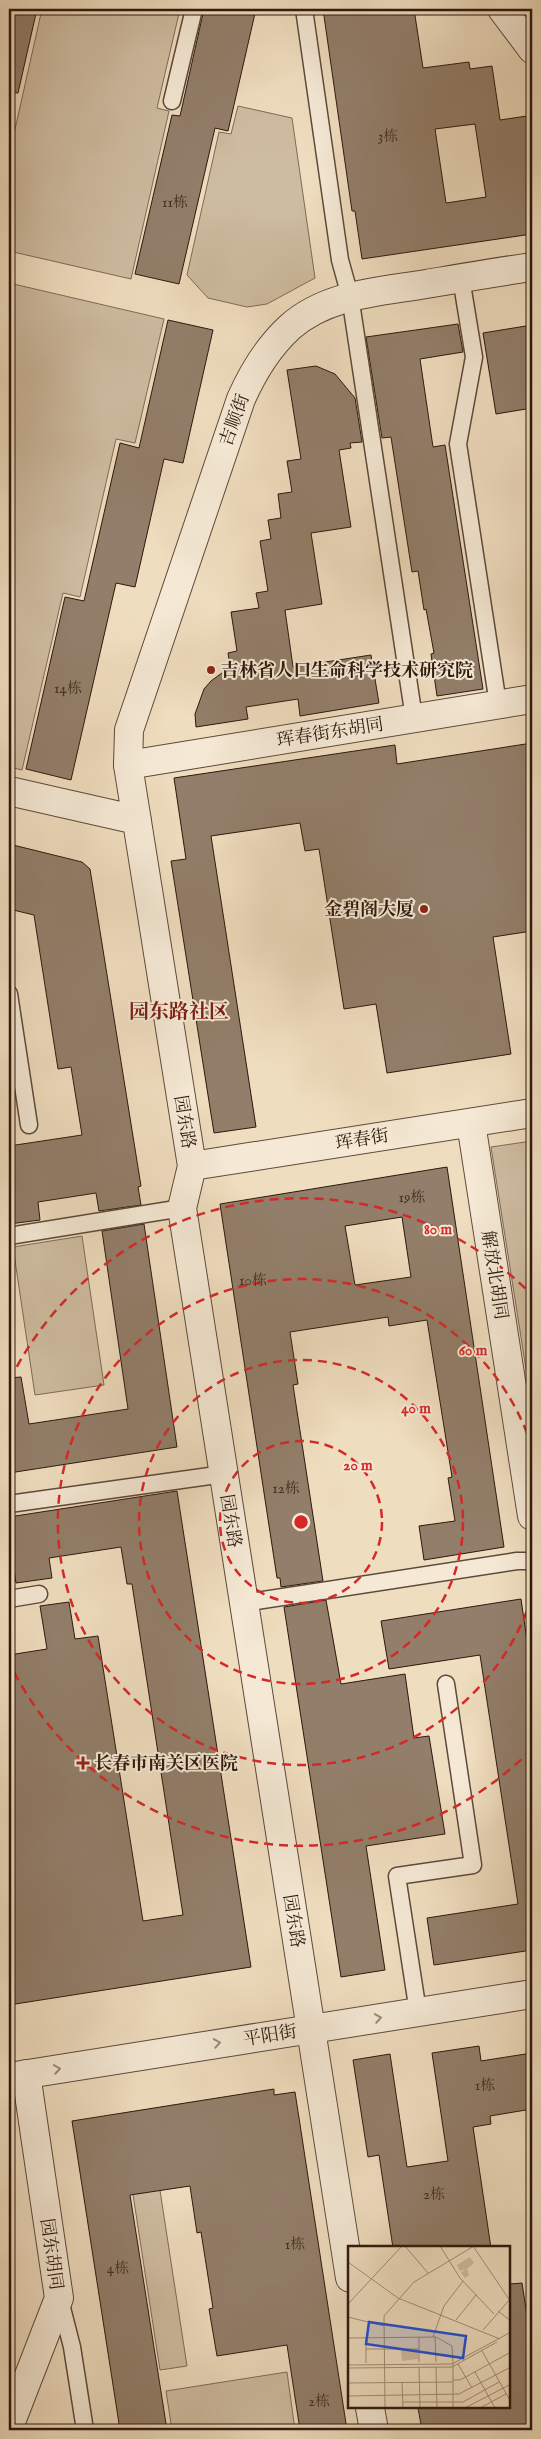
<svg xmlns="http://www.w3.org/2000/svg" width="541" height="2439" viewBox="0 0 541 2439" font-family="'IM FELL English','Noto Serif SC',serif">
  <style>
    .green { fill: #cebca1; stroke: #7e6a57 }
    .building { fill: #927e6a; stroke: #2d180d; fill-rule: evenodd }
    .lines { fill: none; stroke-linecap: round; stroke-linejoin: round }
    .service-casing { stroke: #5e493a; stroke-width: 19 }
    .minor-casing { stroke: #5e493a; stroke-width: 30 }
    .tertiary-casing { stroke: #5e493a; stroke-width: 30 }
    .service { stroke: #f5e9d5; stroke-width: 16 }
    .minor { stroke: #f5e9d5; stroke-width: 28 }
    .tertiary { stroke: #f5e9d5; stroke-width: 28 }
    .oneway { stroke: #9b8b7b }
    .ring { fill: none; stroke: #d62828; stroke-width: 2.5; stroke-dasharray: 9 6 }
    .poi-dot { fill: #8f2418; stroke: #f5e9d5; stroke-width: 2 }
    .labels { text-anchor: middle; stroke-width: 4; stroke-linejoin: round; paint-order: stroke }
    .number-label { font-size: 15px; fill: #463224 }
    .street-label { font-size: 18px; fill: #2d180d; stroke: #f5e9d5 }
    .poi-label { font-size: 18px; font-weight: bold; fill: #2d180d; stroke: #f5e9d5; text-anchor: start }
    .quarter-label { font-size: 20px; font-weight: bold; fill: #7a1f14; stroke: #f5e9d5 }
    .inset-road { fill: none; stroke: #a18e78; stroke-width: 1 }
    .view { fill: #1d4ed8; fill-opacity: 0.15; stroke: #1d4ed8; stroke-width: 2.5 }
    .inset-edge { fill: none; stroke: #2d180d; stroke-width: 2.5 }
    .centre { fill: #d62828; stroke: #f5e9d5; stroke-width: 2.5 }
    .ring-label { font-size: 15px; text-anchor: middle; font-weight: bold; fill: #d62828; stroke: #f5e9d5; stroke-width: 4; stroke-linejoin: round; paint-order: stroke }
  </style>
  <rect width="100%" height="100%" fill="#efddbf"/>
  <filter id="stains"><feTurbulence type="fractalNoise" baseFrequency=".004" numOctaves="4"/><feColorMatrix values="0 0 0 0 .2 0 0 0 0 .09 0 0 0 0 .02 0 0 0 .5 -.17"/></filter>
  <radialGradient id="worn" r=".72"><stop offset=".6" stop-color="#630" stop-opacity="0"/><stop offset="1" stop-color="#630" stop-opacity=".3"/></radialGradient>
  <path class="green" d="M42,9H180L157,108L169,111L131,279L9,251V156Z
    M238,106L292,118L315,278L267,304L247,307L208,298L187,275L219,132L231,134Z
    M9,283L164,319L135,443L116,439L80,597L63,593L22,770L9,767Z
    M532,1141V1407L491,1147Z
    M82,1236L104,1385L35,1395L13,1247Z
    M157,2171L187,2366L160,2370L130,2175Z
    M287,2372L295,2430H172L166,2391Z"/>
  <path class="building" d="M9,9H37L18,93L9,92Z
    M204,9H256L228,131L215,128L179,284L135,274L172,115L180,116Z
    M323,9H414L423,68L469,62L470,69L492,66L500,120L527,116L532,150V234L362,259L355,211H352ZM475,124L486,197L446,203L435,129Z
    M168,320L213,330L183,463L164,459L135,587L116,583L71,780L26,769L65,597L84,601L120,443L139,448Z
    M458,324L463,352L420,359L433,447L445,445L483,689L437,696L431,654L434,653L426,609L424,610L418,571L412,572L391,437L382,438L366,337Z
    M532,325V408L496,414L483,333Z
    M316,366L335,374L355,398L362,442L350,443L351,448L339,450L351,527L311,533L322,604L285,610L293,667L371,655L379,703L300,716L298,699L246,707L248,719L196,727L195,714L204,689L211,681L230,667L228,653L237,651L231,612L259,608L256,593L268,591L260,541L271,539L268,520L281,518L278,494L292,492L287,461L301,459L287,370Z
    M532,743V931L493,937L511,1054L387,1073L376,1004L344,1009L319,849L305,851L300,823L211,836L256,1127L214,1133L171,861L186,859L174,778L395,745L397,764Z
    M9,844L82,862L90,869L141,1186L138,1187L141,1205L99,1211L96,1193L38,1202L40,1220L9,1224V1146L82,1135L71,1067L58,1069L34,915L9,909Z
    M447,1167L504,1547L424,1560L419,1526L455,1521L448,1478L452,1477L427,1320L389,1326L388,1317L290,1332L298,1384L293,1385L323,1581L281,1587L280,1578H277L220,1204ZM402,1217L411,1277L355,1285L345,1226Z
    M144,1224L177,1447L9,1473V1378L21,1377L29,1424L128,1409L102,1231Z
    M177,1491L251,1967L9,2005V1655L47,1649L40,1606L69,1602L75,1639L98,1636L143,1921L183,1915L132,1584H127L121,1547L49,1558L52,1578L16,1583L13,1563L9,1564V1517Z
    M521,1599L532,1675V1950L434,1965L427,1918L518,1904L480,1655L389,1669L381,1621Z
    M326,1600L341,1684L405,1674L414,1738L429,1736L445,1834L366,1846L385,1970L341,1977L284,1607Z
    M479,2046L481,2061L532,2053V2109L490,2116L491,2124L473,2127L491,2248H393L379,2155L368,2157L353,2060L390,2054L407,2167L448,2161L432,2053Z
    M274,2089V2095L295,2092L347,2430H300L287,2345L217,2356L209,2309L213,2308L201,2232L197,2233L190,2186L130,2195L167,2430H120L72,2121Z
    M522,2283L532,2348V2430H422L418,2408H510V2284Z"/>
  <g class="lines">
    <defs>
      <path id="service" d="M304,9L340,260L350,296L414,718
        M172,101L194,9
        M461,278L474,357L458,444L498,704
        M9,994L29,1125
        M9,1236L182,1208
        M9,1504L224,1474
        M9,1599L39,1594
        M244,1603L517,1561H532
        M418,2012L397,1876L473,1865L446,1684
        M60,2300L72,2347L85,2430"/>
      <path id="minor" d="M128,765L532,699
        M471,1123L532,1516
        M9,2427L59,2298L26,2074"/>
      <path id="tertiary" d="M502,9L532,49
        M9,791L137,820
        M192,1166L532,1113
        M9,2077L532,1994
        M350,2278L182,1208L192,1166L128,765L129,730L241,399C253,372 267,348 290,327C327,294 379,292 426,284C462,278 497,272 532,267
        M370,2408L374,2430"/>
    </defs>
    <use href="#service" class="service-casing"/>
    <use href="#minor" class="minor-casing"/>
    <use href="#tertiary" class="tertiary-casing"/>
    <use href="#service" class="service"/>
    <use href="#minor" class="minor"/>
    <use href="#tertiary" class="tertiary"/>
  </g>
  <defs><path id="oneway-chevron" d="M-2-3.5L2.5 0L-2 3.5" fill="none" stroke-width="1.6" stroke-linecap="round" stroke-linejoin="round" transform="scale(1.25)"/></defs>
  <g class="oneway">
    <use href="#oneway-chevron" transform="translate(378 2018) rotate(-9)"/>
    <use href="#oneway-chevron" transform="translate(217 2043) rotate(-9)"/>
    <use href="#oneway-chevron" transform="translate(57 2069) rotate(-9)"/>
  </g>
  <g class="ring">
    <circle cx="301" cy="1522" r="81"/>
    <circle cx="301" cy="1522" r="162"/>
    <path d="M532 1597A243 243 0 1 1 532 1447"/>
    <path d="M532 1749A324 324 0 0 1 10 1664M10 1380A324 324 0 0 1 532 1295"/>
  </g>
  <g class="poi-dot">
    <circle cx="211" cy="670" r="5"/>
    <circle cx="424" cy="909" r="5"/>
    <path d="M80.5 1755.5h5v5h5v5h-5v5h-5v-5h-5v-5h5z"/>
  </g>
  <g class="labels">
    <g class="number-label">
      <text x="388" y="141">3栋</text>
      <text x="175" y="207">11栋</text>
      <text x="68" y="693">14栋</text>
      <text x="412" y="1202">19栋</text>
      <text x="253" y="1285">10栋</text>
      <text x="286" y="1493">12栋</text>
      <text x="485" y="2090">1栋</text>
      <text x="434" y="2199">2栋</text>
      <text x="295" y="2249">1栋</text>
      <text x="118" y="2273">4栋</text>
      <text x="319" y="2406">2栋</text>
    </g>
    <g class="street-label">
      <text transform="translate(234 420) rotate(-70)" y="6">吉顺街</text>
      <text transform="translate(330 732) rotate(-9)" y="6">珲春街东胡同</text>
      <text transform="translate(185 1122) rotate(81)" y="6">园东路</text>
      <text transform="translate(362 1139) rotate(-9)" y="6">珲春街</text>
      <text transform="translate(495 1275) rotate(81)" y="6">解放北胡同</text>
      <text transform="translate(231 1521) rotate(81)" y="6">园东路</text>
      <text transform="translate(294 1921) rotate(81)" y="6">园东路</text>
      <text transform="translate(270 2035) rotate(-9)" y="6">平阳街</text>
      <text transform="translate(52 2254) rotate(82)" y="6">园东胡同</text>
    </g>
    <g class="poi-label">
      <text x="221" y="676">吉林省人口生命科学技术研究院</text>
      <text x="414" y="915" text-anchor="end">金碧阁大厦</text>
      <text x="94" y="1769">长春市南关区医院</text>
    </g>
    <g class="quarter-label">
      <text x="179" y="1018">园东路社区</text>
    </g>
  </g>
  <g transform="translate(348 2246)">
    <rect width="162" height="162" fill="#efddbf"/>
    <path d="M122,11L126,17L119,23L121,29L117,32L113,27L118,23L112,25L109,19ZM70,103V113L54,115L53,104Z" fill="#cebca1"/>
    <path class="inset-road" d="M57,0L80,27M92,0L112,32L146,68M125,0L163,56M0,16L50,52L152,93M0,58L54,0M150,65L163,75M0,71L36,80M108,74L128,49M135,84L163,52M18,91V117M71,91V116M85,91L96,60L115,35M87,91L88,116M0,92L88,91L104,100L105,118M18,103H71M134,105L163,156M105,118V162M110,118L124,142M0,119L104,118L163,86M71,121L72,162M88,121L89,162M0,122L104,121L149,96M127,126L147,162M105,134H112L163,106M54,136L55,162M0,137L105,136M0,150L111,148L163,121M55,156H115L151,136M37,162L36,70L66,36L126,0M117,162L163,138M132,162L158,148"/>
    <path class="view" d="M21,76L118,90L115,112L18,98Z"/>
    <rect width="162" height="162" class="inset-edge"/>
  </g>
  <circle cx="301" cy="1522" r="8" class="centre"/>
  <g class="ring-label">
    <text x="438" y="1234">80 m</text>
    <text x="473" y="1355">60 m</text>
    <text x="416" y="1413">40 m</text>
    <text x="358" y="1470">20 m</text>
  </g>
  <rect width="541" height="2439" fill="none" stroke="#efddbf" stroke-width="30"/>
  <rect x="10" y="10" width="521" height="2419" fill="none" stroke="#2d180d" stroke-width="2.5"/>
  <rect x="15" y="15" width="511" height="2409" fill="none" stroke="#2d180d"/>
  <rect width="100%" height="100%" filter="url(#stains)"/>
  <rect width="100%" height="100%" fill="url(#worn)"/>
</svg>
